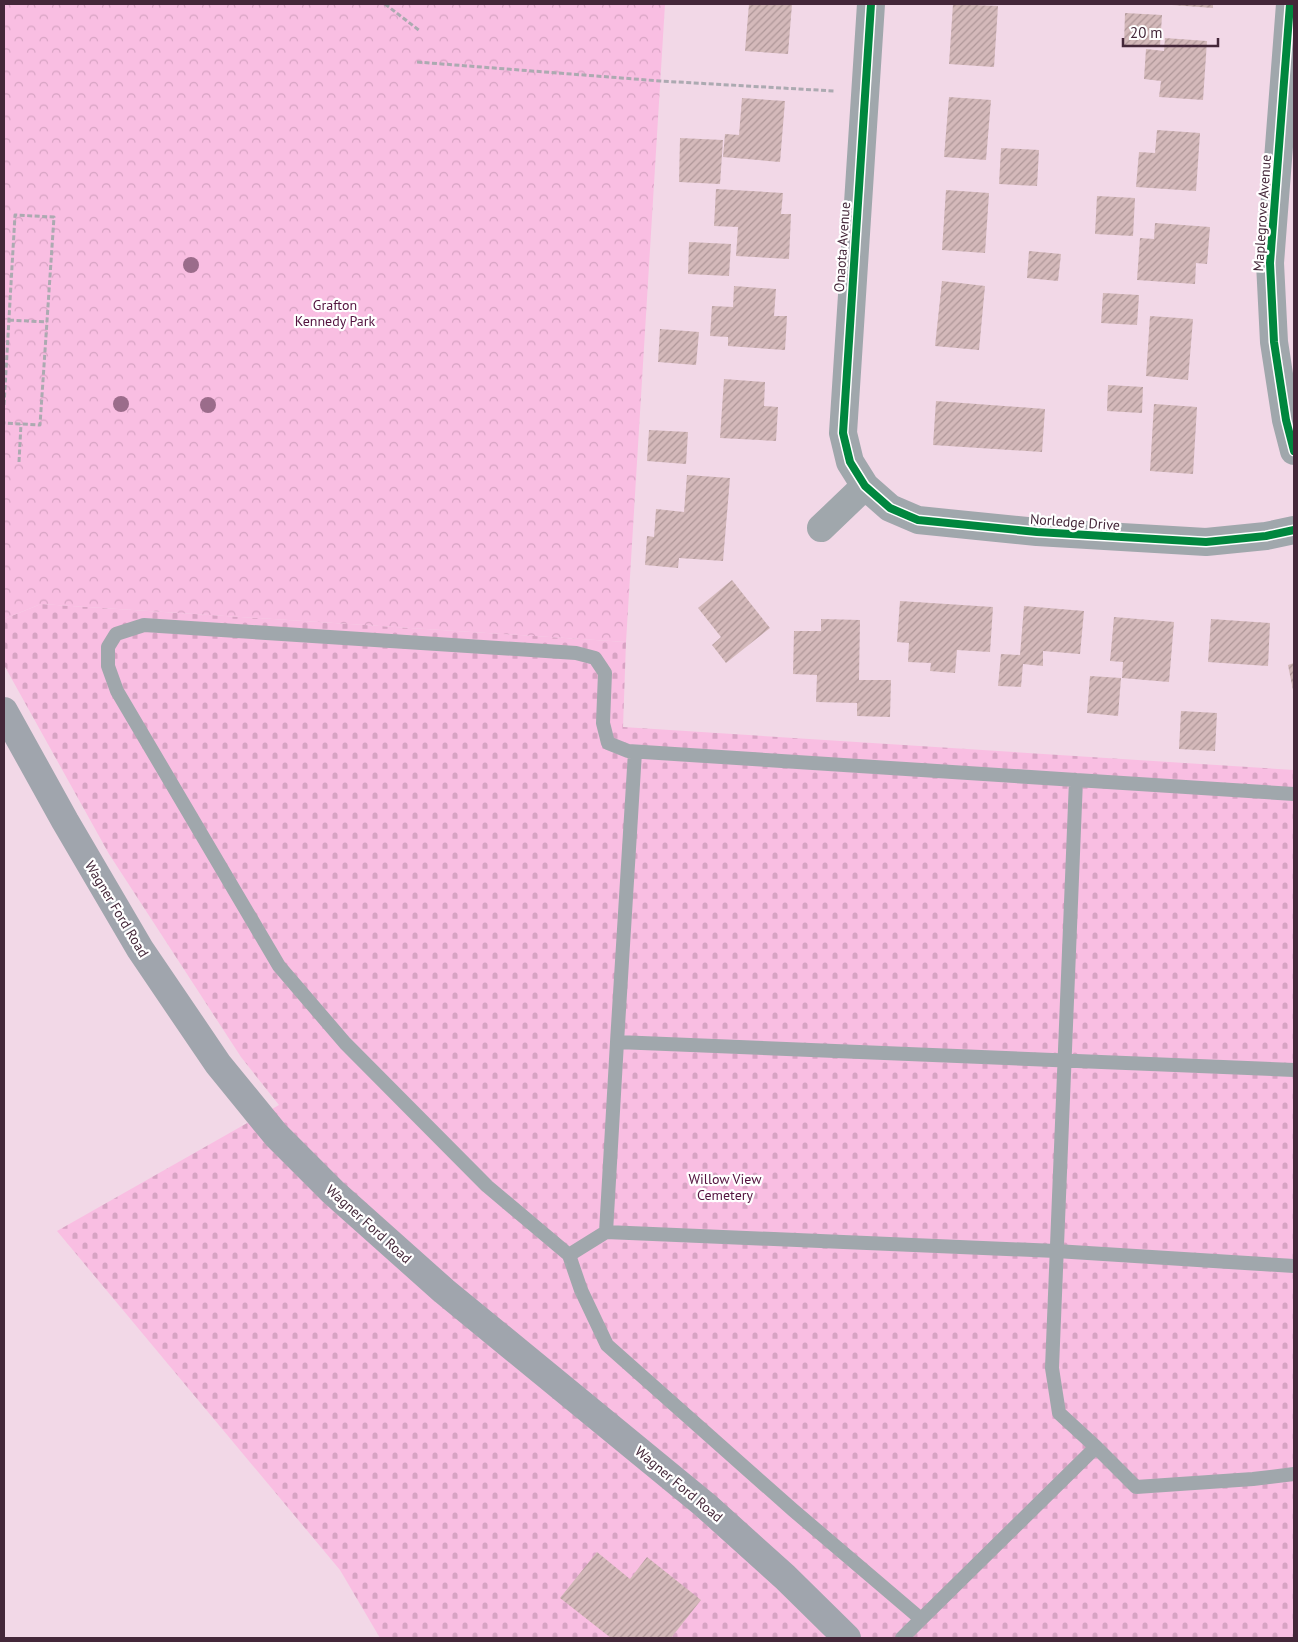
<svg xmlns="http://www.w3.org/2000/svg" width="1298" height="1642" viewBox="0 0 1298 1642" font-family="'PT Sans',sans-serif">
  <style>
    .cemetery { fill: url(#cemetery-stones) }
    .park { fill: url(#park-crowns) }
    .building { fill: url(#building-hatch) }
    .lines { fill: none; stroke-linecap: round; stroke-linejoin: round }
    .path { stroke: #acaab1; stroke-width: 3; stroke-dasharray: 5 2.5; stroke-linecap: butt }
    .lane { stroke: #a0a7ac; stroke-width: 14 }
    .street { stroke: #a0a7ac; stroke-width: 28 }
    .secondary { stroke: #a0a5ad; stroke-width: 28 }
    .cycleway-casing { stroke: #fff; stroke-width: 11 }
    .cycleway { stroke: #00873e; stroke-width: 8 }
    .tree { fill: #9b6c8b }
    .labels { text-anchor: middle; stroke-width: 4.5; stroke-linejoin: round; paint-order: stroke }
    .street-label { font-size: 14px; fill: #442739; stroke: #fff }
    .park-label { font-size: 14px; fill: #53133f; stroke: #fff }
  </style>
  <defs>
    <pattern id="cemetery-stones" width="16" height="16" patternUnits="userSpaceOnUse" patternTransform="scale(1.25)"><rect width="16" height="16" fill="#f9bee2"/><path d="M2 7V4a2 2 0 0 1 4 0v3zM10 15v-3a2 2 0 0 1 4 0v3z" fill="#d7a3c3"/></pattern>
    <pattern id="park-crowns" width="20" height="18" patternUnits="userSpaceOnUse" patternTransform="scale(1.25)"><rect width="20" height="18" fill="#f9bee2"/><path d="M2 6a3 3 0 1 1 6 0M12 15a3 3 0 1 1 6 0" fill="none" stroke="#d7a3c3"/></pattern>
    <pattern id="building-hatch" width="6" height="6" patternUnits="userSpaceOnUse" patternTransform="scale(1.25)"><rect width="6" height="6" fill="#d4b9ba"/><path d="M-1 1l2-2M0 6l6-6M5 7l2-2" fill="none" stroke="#ae9698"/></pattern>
  </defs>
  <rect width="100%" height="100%" fill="#f2d8e7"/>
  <path class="cemetery" d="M41,604L626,642L623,727L1294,770V1638H380L340,1570L57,1231L279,1105L241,1057L109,854L4,665V619Z"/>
  <path class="park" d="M4,4H665L626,642L41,604L4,619Z"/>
  <path class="building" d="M749,4H792L788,54L745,51Z
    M953,4L998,6L994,67L949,64Z
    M1172,4H1213V8L1172,5Z
    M1125,13L1162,15L1160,47L1124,45Z
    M1165,38L1207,41L1203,100L1159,97L1161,81L1144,79L1146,49L1164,51Z
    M949,97L991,100L986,160L944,157Z
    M742,98L785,101L780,162L723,157L725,134L739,135Z
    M1157,130L1200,133L1196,191L1136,187L1139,152L1155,153Z
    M680,138L723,140L720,184L679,182Z
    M1001,148L1039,150L1037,186L999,184Z
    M716,189L783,193L781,214H791L789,259L736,256L738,227L714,226Z
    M946,190L989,193L985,253L942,250Z
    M1097,196L1135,198L1133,236L1095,234Z
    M1155,223L1210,227L1207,264L1196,263L1195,284L1137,280L1140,238L1154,239Z
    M689,242L731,244L729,276L688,274Z
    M1029,251L1061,254L1058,281L1027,278Z
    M942,281L985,286L979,350L935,346Z
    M734,286L776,289L774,316H787L785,350L728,346V337L710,336L712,306L733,307Z
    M1103,293L1139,295L1137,325L1101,323Z
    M1150,316L1193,319L1188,380L1146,376Z
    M660,329L699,332L696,365L658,362Z
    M724,379L765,382L764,406L778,407L776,441L720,438Z
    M1108,385L1143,387L1142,413L1107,411Z
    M936,401L1045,409L1042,452L933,445Z
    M1154,404L1197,407L1193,474L1150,471Z
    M649,430L688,432L686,464L647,461Z
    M687,475L730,478L723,561L679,558L678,568L645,565L647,536L654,537L656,509L684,512Z
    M732,580L770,628L726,663L712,645L721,637L698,608Z
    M900,601L993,607L990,652L957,650L955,673L930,671L931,663L908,662L909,643L897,642Z
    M1024,606L1084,611L1080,654L1043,651V666L1023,664L1021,687L998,686L1001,654L1020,655Z
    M1114,617L1174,622L1169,682L1122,678L1123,662L1110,661Z
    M821,619L860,620L859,680H891L890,717L857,716V703L816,702L817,675L793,674L794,631H821Z
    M1211,619L1270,623L1268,666L1208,662Z
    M1294,663V690H1293L1288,665Z
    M1090,676L1121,678L1118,716L1087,713Z
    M1181,711L1217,713L1215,751L1179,749Z
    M597,1552L630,1579L647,1557L701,1600L671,1638H611L560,1598Z"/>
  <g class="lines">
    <path class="path" d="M385,4L420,31
      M417,62L660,81L834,91
      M9,320L47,322
      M4,405L15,215L54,217L40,425L4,423
      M19,462L21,424"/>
    <path class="lane" d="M1076,780L628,751L608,743L603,723L605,673L595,658L576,653L144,625L116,634L108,647V666L117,691L279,966L345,1043L487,1186L569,1255L606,1232L617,1042L1294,1070
      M617,1042L635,752
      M606,1232L1056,1251L1294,1266
      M569,1255L581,1290L607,1345L793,1510L921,1619
      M1096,1447L1059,1413L1052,1368L1076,780L1294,794
      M902,1638L1096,1447L1136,1487L1253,1479L1294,1474"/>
    <path class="street" d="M871,4L843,433L850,462L865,486L890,508L918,520L1037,532L1206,542L1266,536L1294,530
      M1290,4L1270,263L1274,342L1286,420L1294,451
      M821,528L865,486"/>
    <path class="secondary" d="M4,711L65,821L140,949L218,1064L276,1135L333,1192L444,1291L705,1505L785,1577L847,1638"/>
    <defs>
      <path id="cycleway" d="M871,4L843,433L850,462L865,486L890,508L918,520L1037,532L1206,542L1266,536L1294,530
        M1290,4L1270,263L1274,342L1286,420L1294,451"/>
    </defs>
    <use href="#cycleway" class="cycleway-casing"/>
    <use href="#cycleway" class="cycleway"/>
  </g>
  <g class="tree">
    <circle cx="191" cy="265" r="8"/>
    <circle cx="121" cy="404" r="8"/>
    <circle cx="208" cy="405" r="8"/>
  </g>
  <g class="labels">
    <g class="street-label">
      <text transform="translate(1262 213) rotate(-86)" y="5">Maplegrove Avenue</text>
      <text transform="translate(842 247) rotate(-86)" y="5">Onaota Avenue</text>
      <text transform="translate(1075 522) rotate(4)" y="5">Norledge Drive</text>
      <text transform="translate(117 909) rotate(59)" y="5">Wagner Ford Road</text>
      <text transform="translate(369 1224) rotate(42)" y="5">Wagner Ford Road</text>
      <text transform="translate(679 1484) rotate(40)" y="5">Wagner Ford Road</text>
    </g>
    <g class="park-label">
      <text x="335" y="310">Grafton<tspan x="335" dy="16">Kennedy Park</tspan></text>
      <text x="725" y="1184">Willow View<tspan x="725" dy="16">Cemetery</tspan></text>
    </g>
  </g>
  <rect width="1298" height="1642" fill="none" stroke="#442739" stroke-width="10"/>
  <path d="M1123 38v8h95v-8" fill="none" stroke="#442739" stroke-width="2.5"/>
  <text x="1130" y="38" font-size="15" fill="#442739" stroke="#ffffff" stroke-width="4" paint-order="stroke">20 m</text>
</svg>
